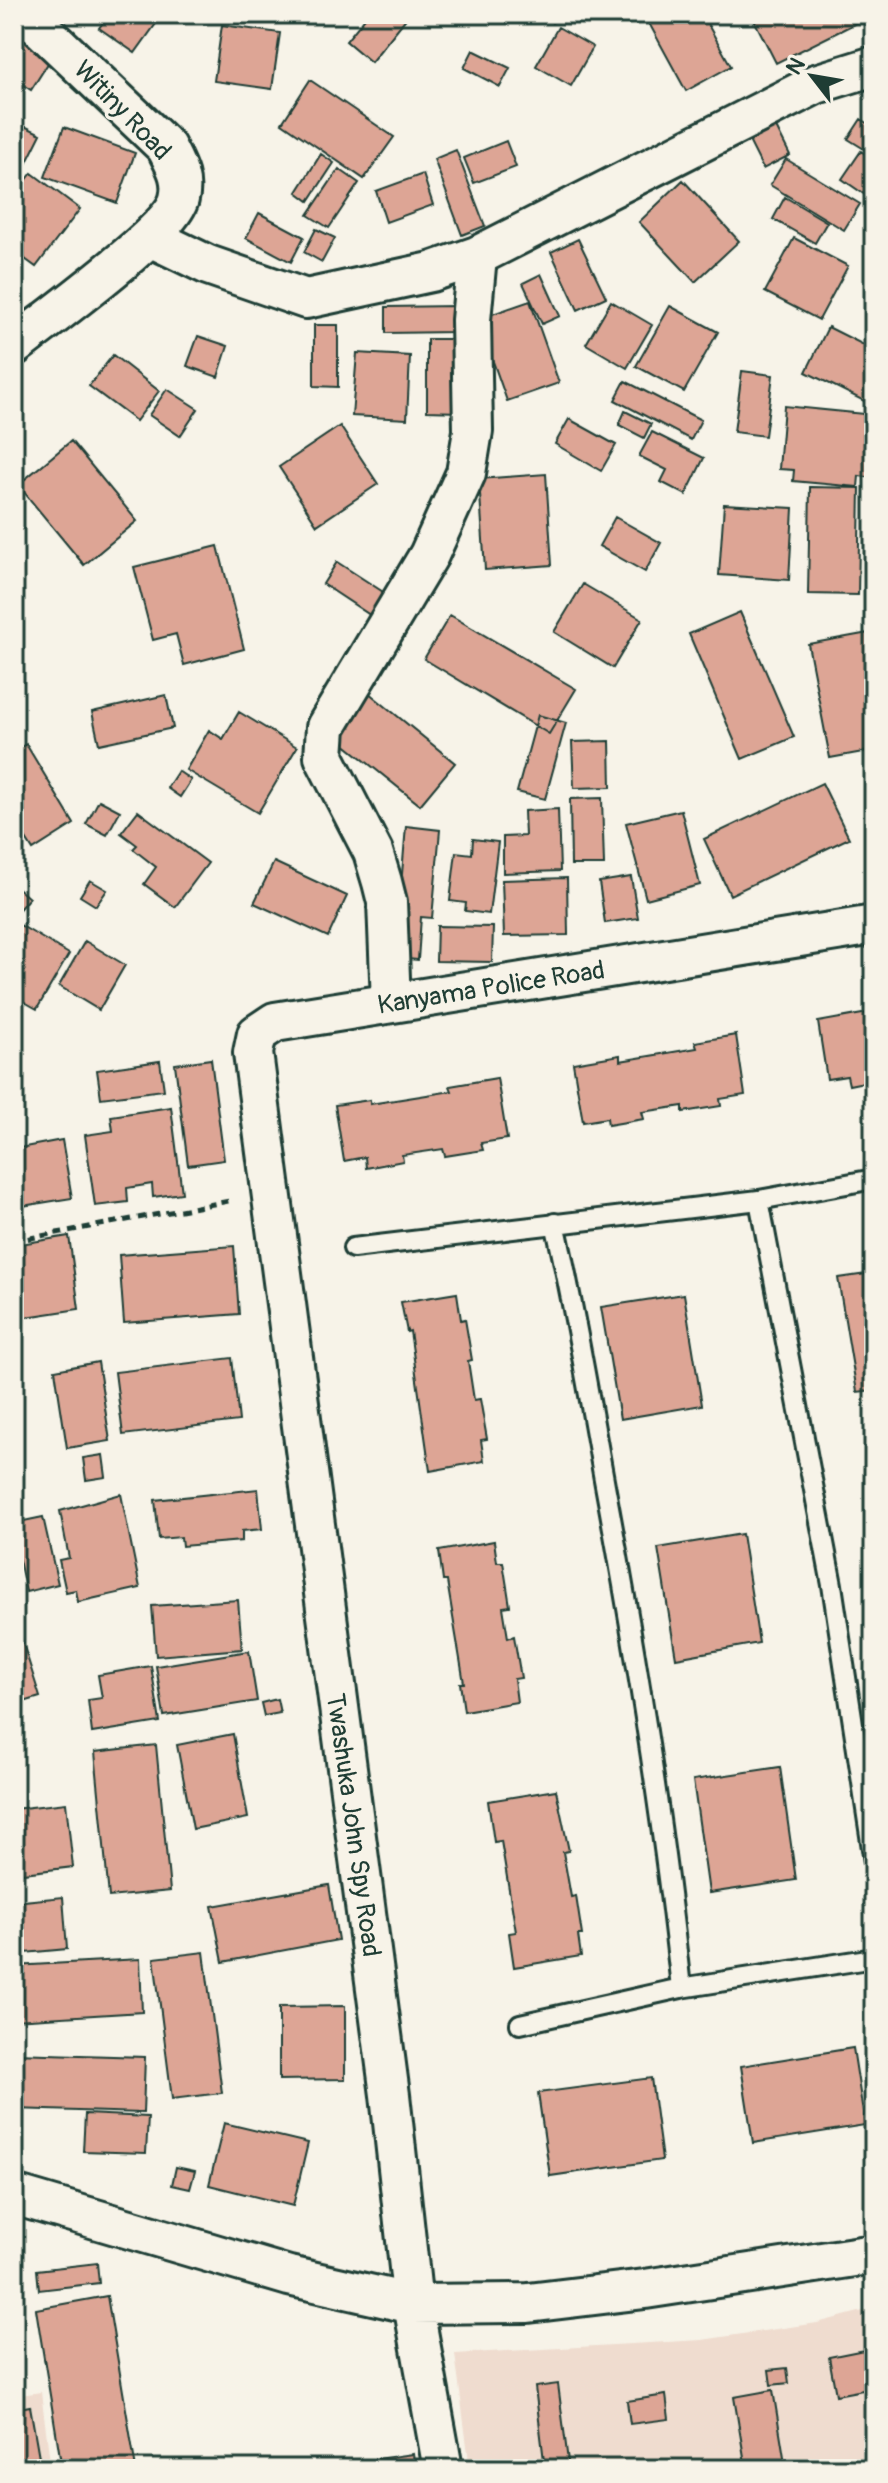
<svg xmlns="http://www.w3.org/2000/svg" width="888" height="2483" viewBox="0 0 888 2483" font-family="Pangolin,sans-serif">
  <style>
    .built { fill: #efdccf }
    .building { fill: #dda595; stroke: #1f3d34; stroke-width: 2 }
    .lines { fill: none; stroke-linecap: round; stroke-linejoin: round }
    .lane-casing { stroke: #1f3d34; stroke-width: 24 }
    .street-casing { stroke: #1f3d34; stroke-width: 44 }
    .path { stroke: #1f3d34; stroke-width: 5; stroke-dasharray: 8 6; stroke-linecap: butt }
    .lane { stroke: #f7f3e8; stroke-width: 18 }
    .street { stroke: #f7f3e8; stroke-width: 38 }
    .labels { text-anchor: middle; stroke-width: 7; stroke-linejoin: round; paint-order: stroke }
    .street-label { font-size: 26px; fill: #1f3d34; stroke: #f7f3e8 }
  </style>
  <rect width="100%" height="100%" fill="#f7f3e8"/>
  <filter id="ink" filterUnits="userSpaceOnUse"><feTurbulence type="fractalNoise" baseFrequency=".0125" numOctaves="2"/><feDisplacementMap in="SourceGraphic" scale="16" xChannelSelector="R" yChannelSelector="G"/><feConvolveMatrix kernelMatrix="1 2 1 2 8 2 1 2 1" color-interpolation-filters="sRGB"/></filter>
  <g filter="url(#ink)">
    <path class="built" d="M874,2308V2469H470L455,2354L702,2340L817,2323Z
      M41,2392L51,2469H14V2396Z"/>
    <path class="building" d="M109,14H163L135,53L99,28Z
      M368,14H405L408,16L371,62L346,41Z
      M545,14H566L552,23Z
      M644,14H702L731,66L686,91Z
      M751,14H874L776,63Z
      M222,25L280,33L272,89L214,81Z
      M558,27L593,47L571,86L536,66Z
      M14,33L52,57L31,90L14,79Z
      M473,50L510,68L500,87L464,68Z
      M310,80L394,137L364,179L282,123Z
      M861,119L874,127V155L848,139Z
      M18,123L41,134L14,188V131Z
      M64,127L135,153L117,203L45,177Z
      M776,127L790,155L763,169L749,141Z
      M506,141L516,167L474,183L464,158Z
      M456,150L485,226L462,235L434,159Z
      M861,151L874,160V201L842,179Z
      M321,154L334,163L309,201L297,192Z
      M786,159L860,204L844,230L770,185Z
      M339,169L359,183L329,228L308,215Z
      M32,173L80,209L36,267L14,251V196Z
      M423,174L433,205L386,222L376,191Z
      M683,180L739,241L695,282L639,222Z
      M785,197L827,222L815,243L773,219Z
      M259,213L304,237L291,262L246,238Z
      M316,229L335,238L322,262L304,252Z
      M794,238L848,266L819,320L765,292Z
      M578,239L606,297L578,310L551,252Z
      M541,274L560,316L542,324L523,283Z
      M530,301L559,383L507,401L478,319Z
      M611,301L652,325L627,368L586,344Z
      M456,306V332L386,333V307Z
      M670,306L718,332L684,392L636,366Z
      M314,325H338V387L314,386Z
      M828,327L874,350V406L806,372Z
      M198,336L228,346L218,377L187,366Z
      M427,339H461L460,412L427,411Z
      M357,353L410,356L407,419L352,416Z
      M113,355L159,391L136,421L89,386Z
      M742,371L773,375L765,436L734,432Z
      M625,381L701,420L691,440L615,400Z
      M167,389L198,409L180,436L149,415Z
      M784,406L874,415V478L859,476L858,487L793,481L794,470L779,469Z
      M625,411L651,424L644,438L619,425Z
      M569,419L616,445L601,471L555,444Z
      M340,426L378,484L317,525L279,467Z
      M652,432L704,458L686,495L661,482L667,470L639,456Z
      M71,441L137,521L84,565L18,485Z
      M546,474L552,565L485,570L479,479Z
      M810,487L860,488L858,595L808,594Z
      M724,504L793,508L789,580L719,575Z
      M615,517L661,543L645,572L599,546Z
      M218,546L244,649L184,665L176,634L153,640L134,567Z
      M337,562L394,599L379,621L323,584Z
      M583,584L642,619L613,668L554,632Z
      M740,612L794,737L742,759L689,634Z
      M450,615L576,689L549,734L424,659Z
      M874,632V750L830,758L808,644Z
      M363,688L455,763L420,805L328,731Z
      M166,695L173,728L99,744L92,712Z
      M239,712L297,747L258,813L186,770L209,730L223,739Z
      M538,715L566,723L545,799L517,792Z
      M610,741L611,787L574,788L572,742Z
      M26,744L74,824L33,850L14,820V751Z
      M178,771L191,780L180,797L167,788Z
      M822,783L849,838L730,895L704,839Z
      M602,798L604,865H571L570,799Z
      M99,800L120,811L107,835L86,824Z
      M558,809L560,871L503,873V837L525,836L524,811Z
      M681,810L700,885L646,899L626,823Z
      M138,811L208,863L175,907L144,884L156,867L133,849L137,845L121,833Z
      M406,826L440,830L432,918L421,917L418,960L395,958Z
      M473,839L498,842L489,914L465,911L466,903L450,901L456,852L472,854Z
      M274,862L347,896L328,937L254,903Z
      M631,877L638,918L605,923L599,882Z
      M567,878L568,935L504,936L502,880Z
      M90,880L107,890L96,906L80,896Z
      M14,885L29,898L14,915Z
      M20,925L69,954L37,1009L14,996V982L19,973L14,970V935Z
      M437,926L493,927L492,962L436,961Z
      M85,941L125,965L99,1010L59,986Z
      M868,1013V1018L874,1017V1080L849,1085L847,1076L827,1079L818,1022Z
      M736,1035L745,1095L720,1099L721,1106L683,1112V1106L642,1112L644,1119L608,1125L607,1118L583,1122L573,1063L620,1055V1061L697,1048L695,1042Z
      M211,1059L224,1160L188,1165L175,1064Z
      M160,1061L164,1090L101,1098L97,1070Z
      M497,1078L507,1139L481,1143L483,1150L445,1156L443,1149L402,1155L403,1161L366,1168L365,1157L344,1161L335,1105L370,1100V1104L452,1091L450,1086Z
      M171,1107L182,1193L153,1197L152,1184L127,1188L128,1202L95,1206L85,1135L113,1131L111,1116Z
      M62,1140L72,1198L22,1206L14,1149Z
      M69,1236L79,1309L19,1318L14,1288V1245Z
      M234,1246L239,1314L124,1323L119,1255Z
      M874,1273V1390L857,1392L838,1278Z
      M457,1293L461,1320L465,1319L472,1360L468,1361L474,1400L480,1399L487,1439L481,1440L484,1461L430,1471L410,1331L407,1332L401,1302Z
      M684,1294L702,1405L620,1419L601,1307Z
      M232,1358L239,1421L123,1435L115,1372Z
      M98,1362L110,1441L67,1448L55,1370Z
      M103,1455L106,1477L86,1480L83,1458Z
      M258,1489L262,1529L242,1531V1541L182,1546L181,1537L159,1539L155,1500Z
      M121,1494L140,1588L78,1602L76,1590L66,1592L59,1560L69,1558L60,1511Z
      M43,1517L58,1584L26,1592L14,1537V1523Z
      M742,1534L759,1643L676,1658L658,1548Z
      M494,1541L497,1562H503L510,1606L503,1607L508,1638L514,1636L521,1678L514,1679L517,1702L464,1711L460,1683H464L447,1581H443L439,1551Z
      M238,1600L242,1649L156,1656L152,1606Z
      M14,1615L40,1697L14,1705Z
      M249,1651L257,1701L164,1716L156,1666Z
      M151,1666L160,1722L92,1733L88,1700L102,1698L98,1675Z
      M277,1699L280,1713L264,1716L261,1703Z
      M233,1734L248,1818L193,1829L177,1745Z
      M156,1745L170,1891L109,1897L95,1752Z
      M780,1767L796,1880L709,1893L693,1780Z
      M556,1790L569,1851L563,1852L571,1897L576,1896L582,1935H578L581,1956L514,1967L509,1933L516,1932L501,1841L494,1842L488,1801Z
      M66,1803L73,1867L14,1874V1809Z
      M329,1885L338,1940L223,1962L212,1906Z
      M63,1897L67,1949L14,1954V1902Z
      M204,1952L222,2093L172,2099L154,1958Z
      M140,1959L142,2012L14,2020V1966Z
      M345,2006V2079L279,2080V2007Z
      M853,2048L865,2125L753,2143L741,2066Z
      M14,2053L145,2057L143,2113L14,2109Z
      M651,2078L662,2160L550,2176L538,2093Z
      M85,2114L148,2117L146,2153L83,2151Z
      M224,2123L308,2143L293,2206L209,2185Z
      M176,2167L195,2171L190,2189L172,2185Z
      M97,2263L99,2283L39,2290L37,2270Z
      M107,2296L136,2469H62L36,2309Z
      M874,2348V2388L836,2395L829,2357Z
      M787,2368L789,2383L771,2385L769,2370Z
      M558,2384L569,2469H545L535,2387Z
      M773,2390L786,2469H746L734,2397Z
      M666,2395L669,2419L630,2424L627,2401Z
      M30,2406L39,2457L14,2462V2409Z
      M413,2454L415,2469H377L376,2459Z"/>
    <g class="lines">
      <defs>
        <path id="lane" d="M759,1200L832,1585L874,1862
          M555,1223C575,1310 589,1397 605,1485C636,1652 663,1820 681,1988
          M353,1248L759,1200L874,1179
          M520,2024L681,1988L874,1958"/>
        <path id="street" d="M150,237L208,265L306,299L431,272L477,256L816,84L874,66
          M14,346C45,321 171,231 179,199C184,179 175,165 166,147L26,14
          M391,1003L387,902L382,882L373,852L324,757L326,727L429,555L466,473L473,431L471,320L477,256
          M14,2195L289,2276L413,2304L528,2303L645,2289L874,2254
          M443,2469L413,2304L390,2095L253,1053L257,1034L275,1022L874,925"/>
      </defs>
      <use href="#lane" class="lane-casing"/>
      <use href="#street" class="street-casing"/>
      <path class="path" d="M14,1241L229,1201"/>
      <use href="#lane" class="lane"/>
      <use href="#street" class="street"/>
    </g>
  </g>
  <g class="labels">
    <g class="street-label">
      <text transform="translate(123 110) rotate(46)" y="9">Witiny Road</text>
      <text transform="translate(491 987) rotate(-9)" y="9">Kanyama Police Road</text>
      <text transform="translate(354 1825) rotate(82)" y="9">Twashuka John Spy Road</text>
    </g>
  </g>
  <rect width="888" height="2483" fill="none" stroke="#f7f3e8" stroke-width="48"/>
  <rect x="24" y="24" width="840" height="2435" fill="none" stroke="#1f3d34" stroke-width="3" filter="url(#ink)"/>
  <g transform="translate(812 76) rotate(301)" stroke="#f7f3e8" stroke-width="6" paint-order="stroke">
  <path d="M0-6L14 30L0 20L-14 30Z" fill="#1f3d34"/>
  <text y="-12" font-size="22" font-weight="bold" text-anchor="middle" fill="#1f3d34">N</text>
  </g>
</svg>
